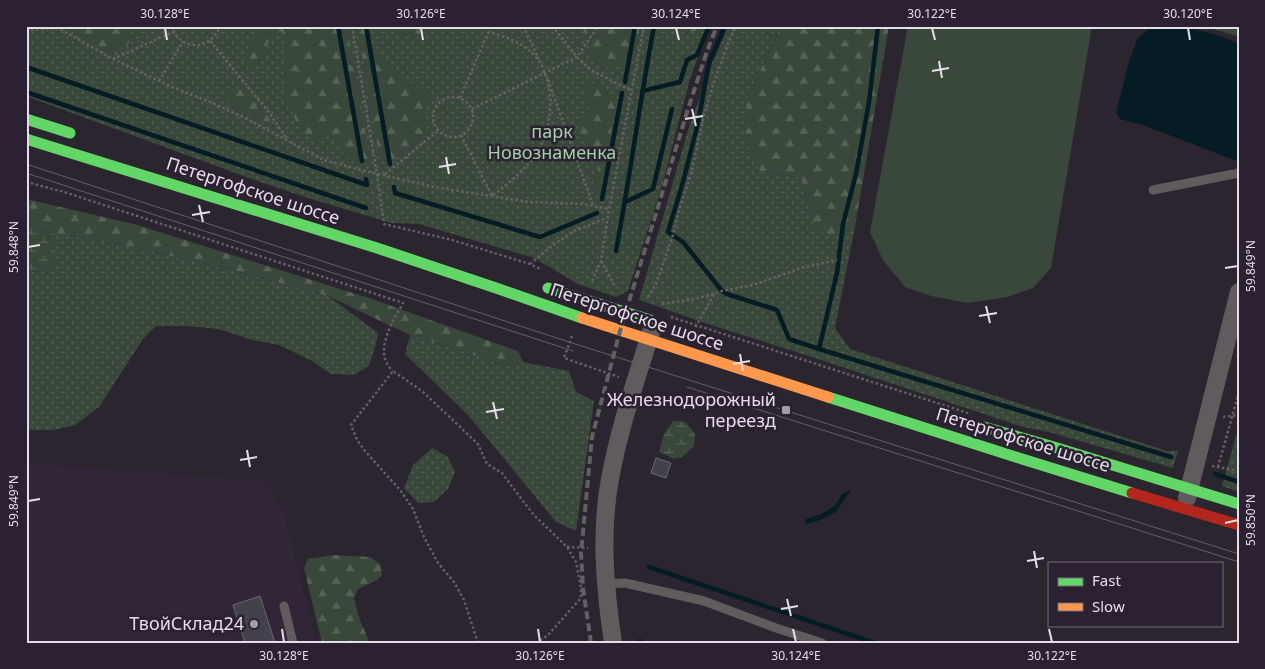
<svg xmlns="http://www.w3.org/2000/svg" width="1265" height="669" viewBox="0 0 1265 669" font-family="'Noto Sans',sans-serif">
  <style>
    .built { fill: #312538 }
    .grass { fill: url(#grass-dots) }
    .forest { fill: url(#forest-firs) }
    .wetland { fill: url(#wetland-marsh) }
    .garden { fill: #39483a }
    .water { fill: #061c24 }
    .lines { fill: none; stroke-linecap: round; stroke-linejoin: round }
    .stream { stroke: #061c24; stroke-width: 4.5 }
    .building { fill: #434149; stroke: #6a6870 }
    .path { stroke: #656064; stroke-width: 2.5; stroke-dasharray: 2.5 2.5; stroke-linecap: butt }
    .lane { stroke: #605c5e; stroke-width: 9 }
    .street { stroke: #605c5e; stroke-width: 18 }
    .fast { stroke: #63d668; stroke-width: 11 }
    .slow { stroke: #ff974d; stroke-width: 11 }
    .jam { stroke: #b3261e; stroke-width: 11 }
    .tram { stroke: #636064; stroke-width: 1 }
    .rail { stroke: #636064; stroke-width: 4; stroke-dasharray: 8 4; stroke-linecap: butt }
    .ticks { fill: none; stroke: #e5dee9; stroke-width: 2 }
    .poi-dot { fill: #a49da8; stroke: #2b2132; stroke-width: 2 }
    .labels { text-anchor: middle; stroke-width: 5; stroke-linejoin: round; paint-order: stroke }
    .park-label { font-size: 18px; fill: #a4d1a8; stroke: #2b2132 }
    .street-label { font-size: 18px; fill: #e5dee9; stroke: #2b2132 }
    .poi-label { font-size: 18px; fill: #e5dee9; stroke: #2b2132; text-anchor: end }
    .neatline { fill: none; stroke: #e5dee9; stroke-width: 2 }
    .ticks-label { font-size: 12px; text-anchor: middle; fill: #e5dee9 }
  </style>
  <defs>
    <pattern id="grass-dots" width="8" height="8" patternUnits="userSpaceOnUse" patternTransform="scale(1.25)"><rect width="8" height="8" fill="#39483a"/><path d="M2 2h.1M6 6h.1" fill="none" stroke="#566256" stroke-width="1.8" stroke-linecap="round"/></pattern>
    <pattern id="forest-firs" width="22" height="20" patternUnits="userSpaceOnUse" patternTransform="scale(1.25)"><rect width="22" height="20" fill="#39483a"/><path d="M5 1l3.5 6h-7zM16 11l3.5 6h-7z" fill="#566256"/></pattern>
    <pattern id="wetland-marsh" width="20" height="14" patternUnits="userSpaceOnUse" patternTransform="scale(1.25)"><rect width="20" height="14" fill="#39483a"/><path d="M1 5h8M5 5V1M11 12h8M15 12V8" fill="none" stroke="#566256"/></pattern>
  </defs>
  <rect width="100%" height="100%" fill="#2a252e"/>
  <path class="built" d="M26,463L263,481L270,490L283,511L317,643H26Z"/>
  <path class="grass" d="M26,26H709L690,79L662,186L628,291L616,297L578,284L534,258L419,224L391,223L305,197L246,177L26,96Z
    M728,26H781L747,99L760,171L802,178L807,213L838,236L855,227L835,328L850,349L1167,451H1178L1173,468L1049,432L1023,427L809,356L711,325L639,300L688,130L713,61Z
    M55,233L115,243L224,268L328,296L378,333L376,344L369,366L354,375L331,374L312,361L279,345L253,340L218,329L188,326H156L143,339L99,407L75,425L53,430H26V272L44,271L55,263Z
    M410,335L478,356L507,366L523,362L569,371L576,392L594,401L576,531L556,522L497,450L467,414L405,354Z
    M1239,425V492L1222,486Z
    M432,448L448,457L455,472L448,489L434,502L418,503L404,488L413,465Z"/>
  <path class="forest" d="M85,26H130C132,42 128,52 112,56L82,40L81,36Z
    M260,26H347L370,159L357,164L343,154L333,135L315,141L299,130L286,95V42L285,36L281,31L276,32L271,34L266,50L258,63L249,65L245,63L246,51L255,37Z
    M357,26H369L373,53C392,67 410,82 430,96C421,108 423,120 429,133L395,160L385,161L379,156Z
    M397,26H428L416,38L402,35Z
    M582,26H640L635,54L626,63L612,69L601,65L592,52Z
    M663,26H705C694,36 675,31 663,26Z
    M781,26H889L855,227L838,236L820,232L807,213L802,178L760,171L747,146L745,123L747,99Z
    M1204,26H1239V36H1236Z
    M596,83L610,92L616,103L607,153L600,187L597,190L595,187C597,174 604,156 591,147C587,143 581,138 580,132C578,123 586,118 587,110C589,98 583,97 588,84Z
    M241,89C257,99 264,110 274,127L265,124L229,106L226,101L230,91Z
    M26,199L134,224L372,299L518,351L523,362L507,366L478,356L410,335L328,296L224,268L115,243L55,233L26,226Z
    M334,555L370,557L381,565L382,575L377,580L358,589L354,599L360,620L370,643H322L304,568L308,559Z"/>
  <path class="wetland" d="M26,226L55,233V263L44,271L26,272Z
    M673,421L686,422L695,434L694,446L682,457L674,459L659,452L664,434Z"/>
  <path class="garden" d="M908,26H1092L1051,268L1033,288L1007,297L968,303L931,296L905,287L883,260L870,232Z"/>
  <path class="water" d="M1165,26C1191,27 1215,33 1239,44V162L1143,125L1120,119L1116,113L1130,58L1138,38L1150,28Z
    M851,490L836,512L820,520L804,525L806,519L821,514L835,506L842,494Z"/>
  <g class="lines">
    <path class="stream" d="M338,26L362,161
      M366,26L390,164
      M725,26L709,63L698,123L683,182L668,232L683,242L722,291L727,294L777,310L789,339L819,349L1171,457
      M26,67L367,185L366,179
      M625,82L635,26
      M642,91L680,82L687,60L697,55L709,26
      M26,92L366,208
      M394,187L395,193L540,237L597,213
      M602,199L622,93
      M625,202L653,189L672,109
      M616,251C630,176 640,101 654,26
      M819,349L837,273L843,224L856,174L869,102L878,26
      M1215,474L1239,482
      M649,567L875,643
      M640,641V643"/>
  </g>
  <path class="building" d="M656,458L671,463L666,478L651,473Z
    M260,596L275,643H245L233,605Z"/>
  <g class="lines">
    <path class="path" d="M171,26C181,52 211,51 220,26
      M352,26L377,174L384,224L452,240L530,264L540,269
      M523,26L539,59
      M552,26L577,57L591,70L632,91
      M26,30L58,28L113,59L174,88L208,101L243,117L324,160L361,170L434,187L529,202L583,204L609,209
      M210,41L268,111L287,139
      M113,59L173,32
      M548,80L593,205
      M159,81L183,42
      M433 117a20 20 0 1 1 40 0a20 20 0 1 1-40 0Z
      M460,98L491,26
      M472,109L577,57L598,26
      M461,135L492,196C510,182 528,168 540,147C554,122 555,79 535,56C523,43 505,36 488,32
      M385,174L438,131
      M26,182L64,192L403,303C393,321 372,353 393,371
      M601,261L615,286
      M530,264L553,245L574,231L607,218
      M592,281L601,261L609,209L644,26
      M648,297L656,284L673,235L679,210L691,174L704,115L713,85L729,41L736,26
      M662,304L694,299L714,294
      M671,317L968,413
      M694,332L696,326L714,294L722,291L753,285L801,268L837,260
      M572,336L564,358L619,377
      M1223,417L1239,415
      M1212,466L1239,471
      M1218,467L1239,392
      M567,547L588,548
      M478,643L464,600L454,582L438,563L424,537L413,509L401,491L365,451L357,440L351,425L393,371L422,391L478,444L487,464L502,473L523,501L534,515L567,547L576,562L581,587V598L548,635L537,643"/>
    <path class="lane" d="M1153,190L1239,173
      M606,584L625,583L704,601L776,628L822,643
      M284,606L293,643"/>
    <path class="street" d="M1187,498L1239,292
      M613,643C605,589 600,533 610,479C619,429 636,380 651,332"/>
    <path class="fast" d="M26,119L70,133
      M26,139L377,248L496,288L582,318
      M548,288L650,320
      M828,397L1022,459L1132,493
      M984,427L1054,447L1239,504"/>
    <path class="slow" d="M582,318L828,397"/>
    <path class="jam" d="M1132,493L1239,525"/>
    <path class="tram" d="M26,164L569,342L1239,554
      M26,173L573,351
      M687,387L1239,562"/>
    <path class="rail" d="M591,643L583,588L581,553L592,437L620,331L688,109L707,51L717,26"/>
  </g>
  <path class="ticks" d="M165,28L167,40M421,28L423,40M676,28L679,40M932,28L935,40M1188,28L1190,40M939,61L942,78M932,71L949,68M692,109L696,126M685,119L703,116M446,157L449,174M439,167L456,164M199,205L203,222M192,215L210,212M28,247L40,245M1225,268L1238,266M986,306L990,323M979,316L997,313M740,354L743,371M733,364L750,361M493,402L497,419M486,412L504,409M247,450L250,467M240,460L257,457M28,501L40,499M1225,523L1238,520M1034,551L1037,568M1027,561L1044,558M787,599L791,616M781,609L798,606M282,629L284,642M538,629L540,642M793,629L796,642M1049,629L1052,642"/>
  <g class="poi-dot">
    <rect x="781" y="405" width="10" height="10" rx="2.5"/>
    <circle cx="254" cy="624" r="5"/>
  </g>
  <g class="labels">
    <g class="park-label">
      <text x="552" y="138">парк<tspan x="552" dy="21">Новознаменка</tspan></text>
    </g>
    <g class="street-label">
      <text transform="translate(253 191) rotate(18)" y="6">Петергофское шоссе</text>
      <text transform="translate(637 317) rotate(18)" y="6">Петергофское шоссе</text>
      <text transform="translate(1023 440) rotate(17)" y="6">Петергофское шоссе</text>
    </g>
    <g class="poi-label">
      <text x="776" y="406">Железнодорожный<tspan x="776" dy="21">переезд</tspan></text>
      <text x="244" y="630">ТвойСклад24</text>
    </g>
  </g>
  <rect width="1265" height="669" fill="none" stroke="#2b2132" stroke-width="55"/>
  <rect x="1048" y="562" width="175" height="65" fill="#2b2132" stroke="#756d7b"/>
  <rect x="1058" y="578" width="25" height="8" fill="#63d668" stroke="#756d7b"/>
  <text x="1092" y="586" font-size="15" fill="#e5dee9">Fast</text>
  <rect x="1058" y="603" width="25" height="8" fill="#ff974d" stroke="#756d7b"/>
  <text x="1092" y="612" font-size="15" fill="#e5dee9">Slow</text>
  <rect x="28" y="28" width="1210" height="614" class="neatline"/>
  <g class="ticks-label">
    <text x="165" y="18">30.128°E</text>
    <text x="421" y="18">30.126°E</text>
    <text x="676" y="18">30.124°E</text>
    <text x="932" y="18">30.122°E</text>
    <text x="1188" y="18">30.120°E</text>
    <text transform="translate(14 247) rotate(-90)" y="4">59.848°N</text>
    <text transform="translate(1251 266) rotate(-90)" y="4">59.849°N</text>
    <text transform="translate(14 501) rotate(-90)" y="4">59.849°N</text>
    <text transform="translate(1251 520) rotate(-90)" y="4">59.850°N</text>
    <text x="284" y="660">30.128°E</text>
    <text x="540" y="660">30.126°E</text>
    <text x="796" y="660">30.124°E</text>
    <text x="1052" y="660">30.122°E</text>
  </g>
</svg>
